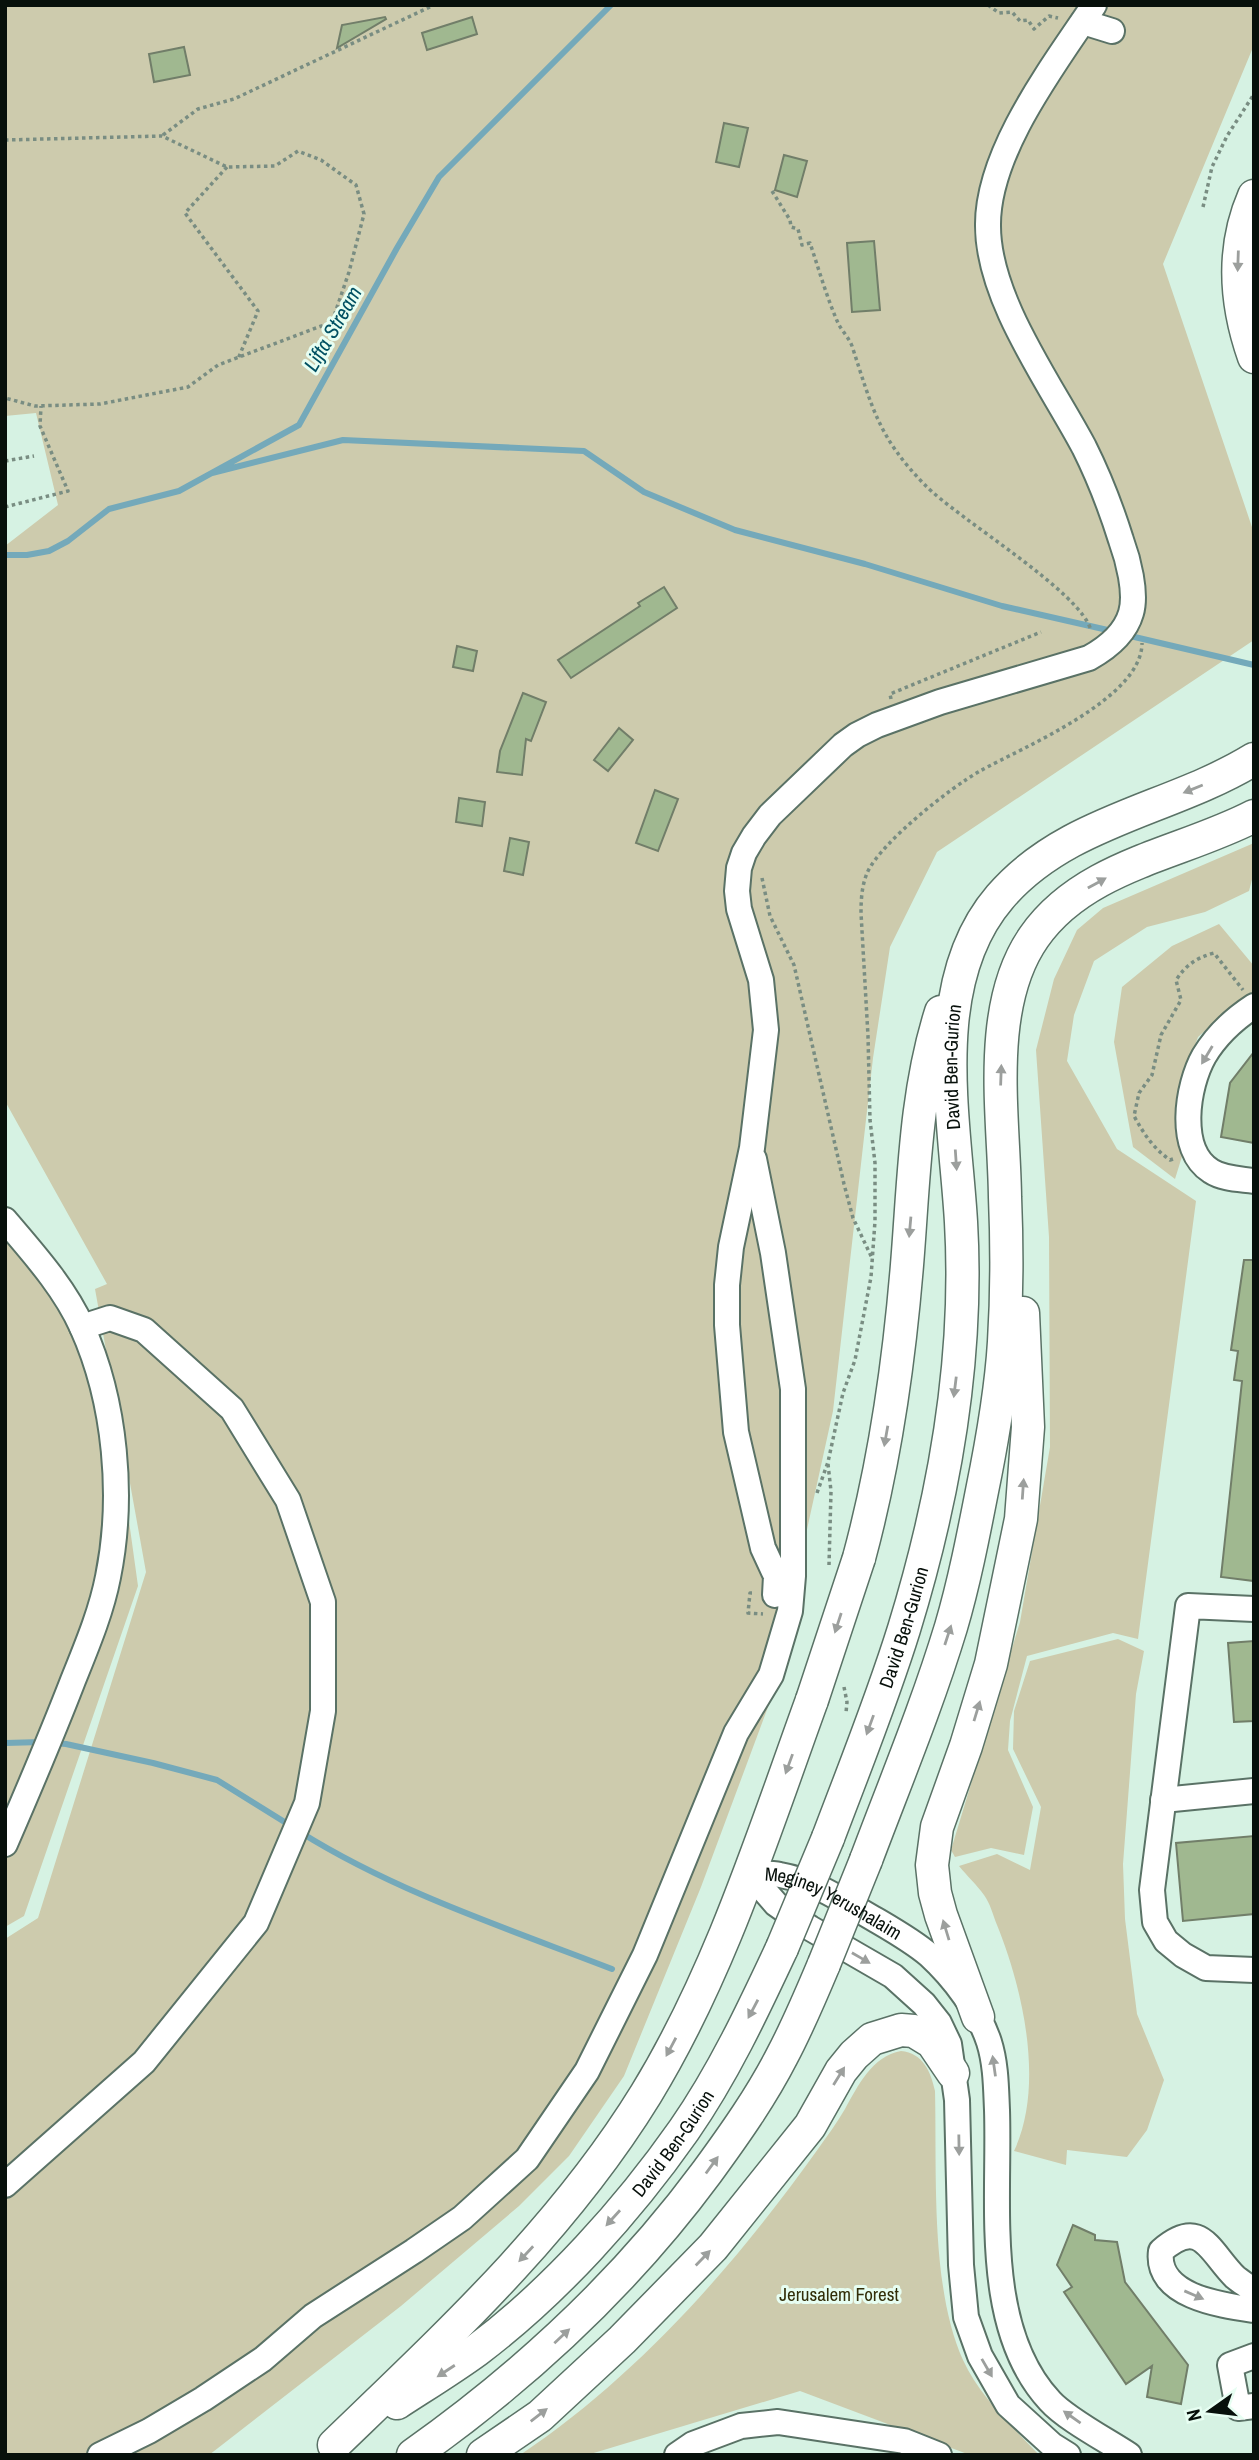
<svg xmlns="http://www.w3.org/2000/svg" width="1259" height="2460" viewBox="0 0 1259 2460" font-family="'Archivo Narrow',sans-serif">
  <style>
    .green { fill: #cdcbad }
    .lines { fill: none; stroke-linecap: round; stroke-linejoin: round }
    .stream { stroke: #74a9ba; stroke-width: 6 }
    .building { fill: #a0b890; stroke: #717e69; stroke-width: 2 }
    .minor-casing { stroke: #5a7266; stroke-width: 28 }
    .major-casing { stroke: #5a7266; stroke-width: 35 }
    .path { stroke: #798d82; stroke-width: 3.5; stroke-dasharray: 3.5 3.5; stroke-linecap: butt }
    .minor { stroke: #fff; stroke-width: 24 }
    .major { stroke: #fff; stroke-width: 32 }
    .major-bridge-casing { stroke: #5a7266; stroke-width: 35; stroke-linecap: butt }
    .major-bridge { stroke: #fff; stroke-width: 32 }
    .oneway { fill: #9c9f9d }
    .labels { text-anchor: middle; stroke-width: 6; stroke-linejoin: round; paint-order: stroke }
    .street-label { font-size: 19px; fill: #07100b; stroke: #e7fef2 }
    .park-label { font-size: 19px; fill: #322e08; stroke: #e7fef2 }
    .water-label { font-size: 21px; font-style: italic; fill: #005062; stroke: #e7fef2 }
  </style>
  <rect width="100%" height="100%" fill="#d6f2e3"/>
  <path class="green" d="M5,5H1254V45L1163,264L1254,533V640L937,852L890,947L873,1058L833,1411L768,1707L701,1887L624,2076L569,2156L519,2206L401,2306L209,2455H5V1939L38,1918L146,1572L95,1289L107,1284L5,1101V546L58,505L36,413L5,416Z
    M1254,843V872L1249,891L1205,912L1147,927L1094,961L1074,1015L1067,1061L1117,1149L1196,1201L1138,1639L1113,1633L1027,1656L1010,1721L1008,1750L1033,1807L1024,1855L991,1848L955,1857L951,1850L1020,1622L1050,1447L1049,1237L1036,1050L1054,979L1077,930L1103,908Z
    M1219,924L1254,966V992L1229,1009L1198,1037L1187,1068L1184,1150L1175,1179L1133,1147L1114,1042L1122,987L1172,946Z
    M5,1232L97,1336L118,1442L138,1586L24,1916L5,1927Z
    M1118,1639L1144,1651L1136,1694L1123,1864L1125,1919L1137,2014L1164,2080L1147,2130L1127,2157L1067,2150L1066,2165L1014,2151C1045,2086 1023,1989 997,1925C993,1915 990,1903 984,1895C977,1885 967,1876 959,1866L997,1854L1030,1870L1041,1807L1013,1749L1014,1711L1030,1661Z
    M901,2051C923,2053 931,2072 935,2091C937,2172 930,2287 963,2360C980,2397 1011,2425 1039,2455H970L800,2391L587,2455H520C638,2376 736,2264 818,2149C827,2136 837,2123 845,2109C858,2086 872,2056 901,2051Z"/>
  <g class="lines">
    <path class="stream" d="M212,473L343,440L584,451L644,492L735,530L865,564L1002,606L1112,631
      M5,555H27L49,551L68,541L109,509L179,491L299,425L397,248L439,177L611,5
      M1126,635L1254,665
      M5,1743L42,1742
      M53,1743L66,1744L153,1763L217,1780L291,1826
      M300,1832C396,1892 506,1928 612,1969"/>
  </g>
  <path class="building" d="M385,17L386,19L337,48L342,25Z
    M472,17L477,34L427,50L422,33Z
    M184,47L190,75L154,82L149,54Z
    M724,123L748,128L739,167L716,162Z
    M784,155L807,161L797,197L775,190Z
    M874,241L880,310L852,312L847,243Z
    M664,587L677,608L571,678L558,660L640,606L638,603Z
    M457,646L477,651L473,671L453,667Z
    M523,693L546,702L531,741L526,739L522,775L497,772L500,751Z
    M619,728L633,740L608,771L594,760Z
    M655,790L678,799L658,851L636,843Z
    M459,798L485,802L482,826L456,822Z
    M510,838L529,842L523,875L504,871Z
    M1254,1052V1143L1221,1137L1230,1083Z
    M1244,1260H1254V1581L1221,1577L1242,1381L1234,1380L1238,1351L1231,1350Z
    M1254,1641V1721L1234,1722L1228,1643Z
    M1254,1836V1914L1183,1921L1176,1843Z
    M1073,2225L1095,2235V2240L1117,2242L1125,2282L1188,2365L1181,2404L1147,2397L1152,2366L1126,2384L1064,2292L1072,2287L1057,2265Z"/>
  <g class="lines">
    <defs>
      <g id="minor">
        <path d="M1083,22L1112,31"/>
        <path d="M1254,1006C1234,1019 1216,1036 1204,1056C1187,1086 1177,1150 1211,1171C1223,1179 1241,1179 1254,1181"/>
        <path d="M5,1220C33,1253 64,1287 82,1327C116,1402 124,1498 108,1577C101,1613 86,1648 72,1683C51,1737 28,1791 5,1844"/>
        <path d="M775,1595L776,1576L763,1548L736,1432L727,1325V1285L731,1247L752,1148L766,1030L761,980L739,909L737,891L739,868L744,853L754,836L770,815L843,745L857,735L877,725L940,702L1089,658C1107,648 1125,634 1131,613C1137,593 1128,559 1121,540C1111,508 1099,477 1084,447C1050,383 988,299 988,226C987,152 1054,65 1094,5"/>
        <path d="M1254,1609L1188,1606L1152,1890L1155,1922L1166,1941L1183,1955L1206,1968L1254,1970"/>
        <path d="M1163,1800L1254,1791"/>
        <path id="s1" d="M749,1873C759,1874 770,1873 780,1875C815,1881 846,1903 876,1920C893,1930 914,1942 929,1955C953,1977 979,2011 989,2042C996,2064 996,2088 997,2110C1000,2202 982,2328 1050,2401C1066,2419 1108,2441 1129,2455"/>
        <path d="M749,1873L776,1904L810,1928L893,1976L924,2004L939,2023L949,2044L957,2100L961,2265L966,2317L980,2356L1008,2405L1052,2445L1068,2455"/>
        <path d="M5,2185L144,2062L256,1923L307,1803L323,1711V1602L288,1500L232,1409L144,1330L110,1318L82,1327"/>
        <path d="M1254,2291C1248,2286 1241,2282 1235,2277C1209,2251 1201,2216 1161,2251C1155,2296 1220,2305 1254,2310"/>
        <path d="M1254,2356L1230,2365L1238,2408L1254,2406"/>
        <path d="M100,2455L149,2431L203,2399L263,2359L313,2316L414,2251L462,2218L527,2159L587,2071L645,1955L736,1733L771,1675L790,1611L793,1576V1389L773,1253L754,1159"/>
        <path d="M677,2455L693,2444L741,2426L778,2422L904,2441L939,2455"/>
      </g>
      <g id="major">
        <path d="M1254,196C1231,249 1235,303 1254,357"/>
        <path d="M859,1558C885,1462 899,1363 907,1265C914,1180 915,1094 941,1012"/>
        <path id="s2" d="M828,1838C854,1769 882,1700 904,1629C944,1499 969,1359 961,1222C955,1119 926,983 1000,897C1066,820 1171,810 1254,759"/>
        <path d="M866,1860C895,1783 927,1706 951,1627C964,1583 973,1537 982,1491C992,1442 1001,1392 1004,1342C1007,1294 1007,1245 1005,1197C1004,1116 985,1007 1034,937C1084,865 1181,854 1254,816"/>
        <path d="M978,2017L941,1915L935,1893L932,1865L937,1827L966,1746L991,1664L1021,1519L1028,1427L1023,1313"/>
        <path id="s3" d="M397,2403C423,2386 451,2369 477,2350C554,2292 628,2210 684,2130C723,2074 753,2010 782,1948"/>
        <path d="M334,2445C447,2336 563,2229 646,2094C720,1973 764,1832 812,1700"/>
        <path d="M413,2455C526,2375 625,2283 707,2172C734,2135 761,2097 782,2056C798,2026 811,1995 824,1964"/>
        <path d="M483,2455L540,2416L622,2340L713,2247L810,2126L841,2071L854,2055L872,2039L901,2030L914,2031L932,2042L953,2073"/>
      </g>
    </defs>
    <use href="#minor" class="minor-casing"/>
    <use href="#major" class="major-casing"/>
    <path class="path" d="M988,5L999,13L1012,12L1020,21L1028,20L1034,29L1049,16L1058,18
      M163,135L198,109L234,99L434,5
      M5,140L162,136L227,167L275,166L298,151L321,160L356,185L364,214L349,272L332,322L218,365L188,387L100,404L35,406L5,398
      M227,167L185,213L258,311L238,359
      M772,191L790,220L791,227L798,229L802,245L810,243C819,270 827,298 838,323C842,331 849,338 852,346C872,407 878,437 925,485C958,519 1083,593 1091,631
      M1203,207L1212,167L1227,136L1254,94
      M5,461L34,456
      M5,507L68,491L40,426L41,406
      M891,699L890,694L1041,632
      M762,878L770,916L794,965L844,1184L853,1218L872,1258
      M1173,1159L1170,1160C1153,1148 1144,1134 1134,1116L1139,1093L1152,1075L1161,1035L1181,1000L1176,980C1186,965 1196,958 1214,953L1243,990
      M828,1464L831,1491L829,1565
      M817,1493L828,1462L843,1393L855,1360L871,1277L875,1221V1163L870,1120L868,1036L861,913C861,898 862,884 868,871C883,841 950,788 980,771C1023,747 1142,699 1142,643
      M752,1593H750L748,1613L763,1614
      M844,1687L847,1702L846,1713"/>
    <use href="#minor" class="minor"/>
    <use href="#major" class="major"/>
    <defs>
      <path id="major-bridge" d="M812,1700L859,1558
        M782,1948L828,1838
        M824,1964L866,1860"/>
    </defs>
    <use href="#major-bridge" class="major-bridge-casing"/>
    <use href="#major-bridge" class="major-bridge"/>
  </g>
  <defs><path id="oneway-solid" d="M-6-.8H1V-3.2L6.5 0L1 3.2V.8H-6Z" transform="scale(1.75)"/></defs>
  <g class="oneway">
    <use href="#oneway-solid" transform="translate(1238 261) rotate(92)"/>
    <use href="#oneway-solid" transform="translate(1193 789) rotate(158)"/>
    <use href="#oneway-solid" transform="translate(1097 883) rotate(-29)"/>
    <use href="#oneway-solid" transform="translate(1207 1055) rotate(121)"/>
    <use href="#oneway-solid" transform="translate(1001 1075) rotate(-88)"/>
    <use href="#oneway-solid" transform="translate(956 1160) rotate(86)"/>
    <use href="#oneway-solid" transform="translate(910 1227) rotate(95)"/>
    <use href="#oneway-solid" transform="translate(955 1387) rotate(97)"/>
    <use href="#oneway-solid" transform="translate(886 1436) rotate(100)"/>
    <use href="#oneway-solid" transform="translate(1023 1489) rotate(-86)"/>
    <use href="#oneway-solid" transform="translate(838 1623) rotate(108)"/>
    <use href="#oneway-solid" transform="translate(948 1635) rotate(-72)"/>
    <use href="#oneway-solid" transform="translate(977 1711) rotate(-73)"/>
    <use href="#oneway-solid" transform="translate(870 1725) rotate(110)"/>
    <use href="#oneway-solid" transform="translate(789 1764) rotate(110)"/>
    <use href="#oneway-solid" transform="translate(946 1930) rotate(-107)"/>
    <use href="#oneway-solid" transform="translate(861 1958) rotate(30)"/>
    <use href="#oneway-solid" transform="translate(753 2009) rotate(118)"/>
    <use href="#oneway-solid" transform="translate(671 2047) rotate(118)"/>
    <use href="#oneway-solid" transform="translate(994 2066) rotate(-98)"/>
    <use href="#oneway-solid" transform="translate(839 2076) rotate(-58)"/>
    <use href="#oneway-solid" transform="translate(959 2145) rotate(89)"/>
    <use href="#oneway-solid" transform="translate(712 2165) rotate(-54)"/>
    <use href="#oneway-solid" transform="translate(613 2218) rotate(132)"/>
    <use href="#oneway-solid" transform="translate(526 2254) rotate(133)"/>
    <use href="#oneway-solid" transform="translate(703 2258) rotate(-46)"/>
    <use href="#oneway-solid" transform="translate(1194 2295) rotate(23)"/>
    <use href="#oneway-solid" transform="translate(562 2336) rotate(-43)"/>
    <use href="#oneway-solid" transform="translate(987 2368) rotate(60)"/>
    <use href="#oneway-solid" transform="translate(446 2371) rotate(147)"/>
    <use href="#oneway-solid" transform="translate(539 2415) rotate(-38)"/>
    <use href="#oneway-solid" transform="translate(1072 2417) rotate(-145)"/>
  </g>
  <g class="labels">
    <g class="street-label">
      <text dy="7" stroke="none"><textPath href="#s2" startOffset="791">David Ben-Gurion</textPath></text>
      <text dy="7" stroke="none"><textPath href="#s2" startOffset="224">David Ben-Gurion</textPath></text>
      <text dy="7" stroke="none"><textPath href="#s1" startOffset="91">Meginey Yerushalaim</textPath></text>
      <text dy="7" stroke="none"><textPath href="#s3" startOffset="382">David Ben-Gurion</textPath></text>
    </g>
    <g class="park-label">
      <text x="839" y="2301">Jerusalem Forest</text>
    </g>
    <g class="water-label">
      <text transform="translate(333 329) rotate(-60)" y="7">Lifta Stream</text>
    </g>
  </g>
  <rect width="1259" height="2460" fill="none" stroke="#07100b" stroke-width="14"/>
  <g transform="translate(1210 2411) rotate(256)" stroke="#e7fef2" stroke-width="5" paint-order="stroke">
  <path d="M0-5L12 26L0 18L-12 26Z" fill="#07100b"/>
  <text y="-10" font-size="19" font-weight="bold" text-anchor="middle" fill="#07100b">N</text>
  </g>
</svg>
